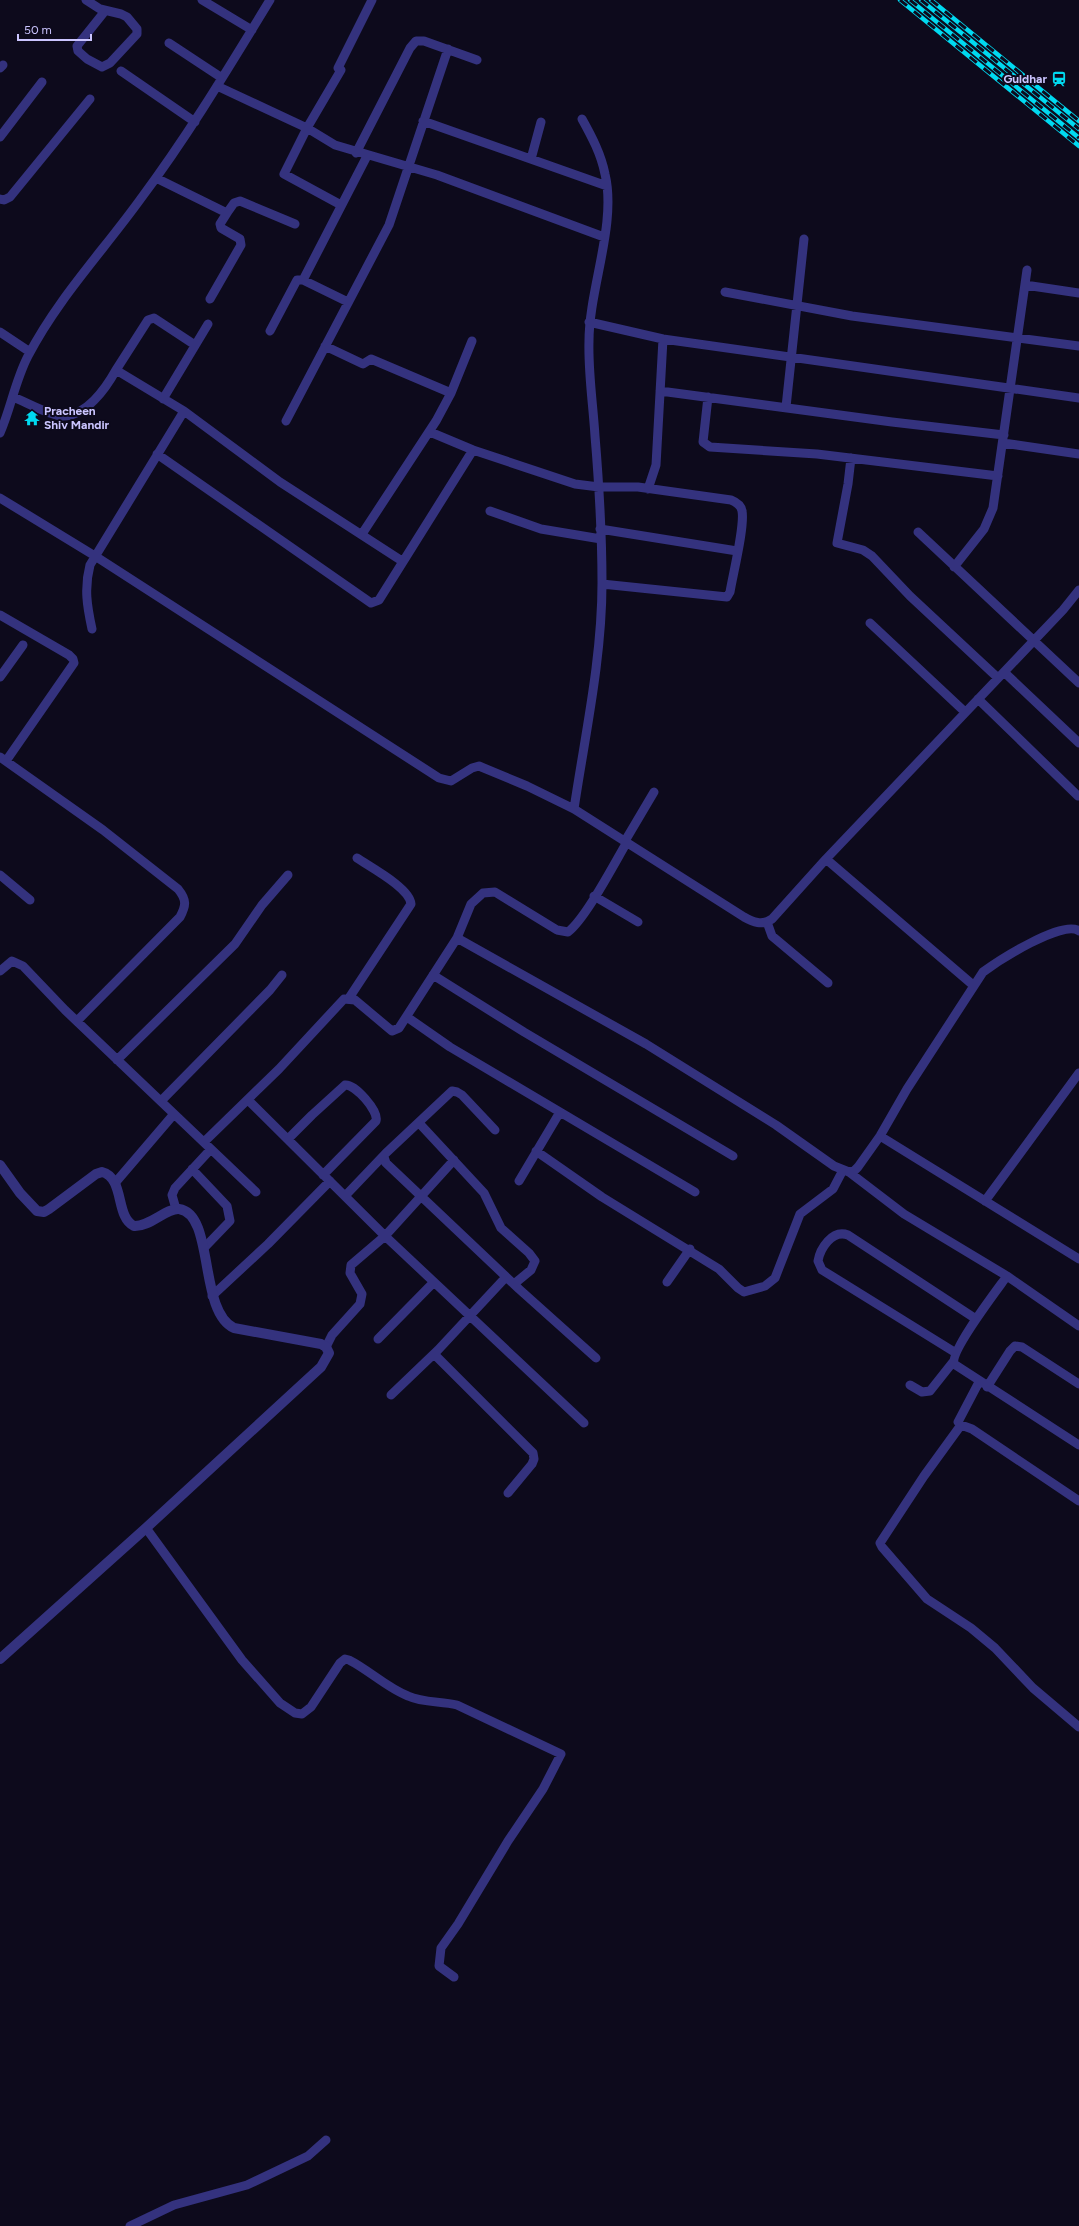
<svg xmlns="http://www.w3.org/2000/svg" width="1079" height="2226" viewBox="0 0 1079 2226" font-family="Figtree,sans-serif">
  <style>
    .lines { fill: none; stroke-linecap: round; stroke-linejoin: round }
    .minor { stroke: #34327e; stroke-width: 9 }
    .tertiary { stroke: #34327e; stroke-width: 10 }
    .rail-casing { stroke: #00d9f0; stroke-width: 4.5 }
    .rail { stroke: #0d0a1c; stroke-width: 3; stroke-dasharray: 9; stroke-linecap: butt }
    .labels { text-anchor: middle; stroke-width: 4; stroke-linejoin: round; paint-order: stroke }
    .poi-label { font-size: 12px; font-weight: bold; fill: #cbc5ff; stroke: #0d0a1c; text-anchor: end }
  </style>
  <rect width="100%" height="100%" fill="#0d0a1c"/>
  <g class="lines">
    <path class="minor" d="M86,0L100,9L121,14L127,17L137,29V34L110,63L102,67L87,59L78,51L77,46L105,11
      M202,0L252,30
      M169,43L222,78
      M0,68L3,65
      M338,68L372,0
      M121,71L195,122
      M217,86L307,128L335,145L437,175L604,237
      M423,121L607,186
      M0,137L42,82
      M356,153L410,48L416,41H424L477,60
      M531,159L541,122
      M156,178L227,213L234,203L240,201L295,224
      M0,199L4,200L10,197L90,99
      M341,205L284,174L307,128L341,70
      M303,280L367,156
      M1025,285L1079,293
      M725,292L852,316L1079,346
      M210,299L241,245L240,239L221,228L220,224L227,213
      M589,322L663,339L1079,398
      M270,331L297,280H303L348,302
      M0,332L30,352
      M325,346L363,364L371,359L451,393
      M116,370L148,320L154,318L195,345
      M660,391L892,422L1004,435
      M13,397C26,402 48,415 62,416C86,417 106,388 116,370L184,411L280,482L402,561
      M708,397L703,442L710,447L817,454L998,476
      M163,399L208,324
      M786,407L804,239
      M286,421L389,225L448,49
      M430,432L473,450L575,484L599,487H638L731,500C736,502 741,505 742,511C745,526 733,574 730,592L727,597L602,584
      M0,433C11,408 15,381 28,356C58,298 104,250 142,197C189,134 229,67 270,0
      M1003,443L1079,454
      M157,454L371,603L379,600L473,450
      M851,458L848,484L837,543L863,550L872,556L910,596L998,678
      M648,489L656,465L663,339
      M0,498L95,556L439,778L451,781L472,768L479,766L527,786L574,809L744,917C753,922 762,926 772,919L826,859L1063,610L1079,590
      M490,511L541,529L601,539
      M600,529L737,551
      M918,532L1079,683
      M362,534L436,421L451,393L472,341
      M954,567L984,529L993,508L1027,270
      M0,615L69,655L73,659L74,663L6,761
      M870,623L965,712
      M92,629C87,606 84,588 90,565L184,411
      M1004,672L1079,743
      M0,677L23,645
      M978,699L1078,796
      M0,757L103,830L178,889C187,900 186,906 180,917L77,1021
      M574,809C585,735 602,659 602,583C602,534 599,484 595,436C593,404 588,372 589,341C589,289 617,224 605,174C601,154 592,137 582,119
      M625,841L654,792
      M826,859L973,985
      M0,875L30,900
      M594,896L638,922
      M767,922L772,936L828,983
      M457,938L646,1044L776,1125L834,1166L849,1172L854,1171L858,1167L880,1136L907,1089L983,972C998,961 1063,919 1079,931
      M0,971L12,961L23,966L65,1010L256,1192
      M433,975L524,1032L733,1156
      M349,998L411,904C410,888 370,867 357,858
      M407,1017L450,1047L695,1192
      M117,1060L235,944L262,905L288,875
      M248,1100L385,1236L584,1423
      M161,1101L270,990L282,975
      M419,1123L484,1193L501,1228L529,1253L535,1261L531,1270L514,1284
      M880,1136L1079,1259
      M288,1139L312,1115L345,1085C355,1084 379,1111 376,1121L323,1175
      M204,1142L279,1069L344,999L355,1000L392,1031L399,1028L457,938L471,904L483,893L495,892L557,930L568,932C586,918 614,864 627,842
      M536,1151L602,1197L719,1269L738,1288L744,1292L765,1286L775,1278L800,1214L833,1189L843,1170
      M384,1157L386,1163L519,1289L596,1358
      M192,1169L227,1206L230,1221L204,1248
      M849,1172L904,1214L1007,1276L1079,1326
      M519,1181L560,1112
      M115,1183L174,1114
      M345,1196L386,1153L452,1091L457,1092L462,1095L495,1130
      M985,1201L1079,1073
      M176,1209L172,1195L175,1188L211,1149
      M1007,1276C997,1290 950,1351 954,1364L1079,1445
      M667,1282L690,1249
      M212,1296L268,1244L330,1181
      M378,1339L434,1282
      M326,1347L332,1335L360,1304L362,1294L350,1273L351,1265L385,1236L454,1160
      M956,1353L822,1270L818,1261C820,1249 832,1229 848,1235L976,1319
      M434,1354L533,1453L534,1459L532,1464L508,1493
      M910,1385L922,1392L930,1391L953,1362
      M987,1387L1010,1351L1015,1346L1022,1347L1079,1384
      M391,1395L438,1350L506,1277
      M958,1422L979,1382
      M1079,1501L972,1429L961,1425L924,1476L880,1543L882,1547L927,1599L971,1628L995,1648L1033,1688L1079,1727
      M146,1528L242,1660L280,1703L295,1713L302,1714L311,1707L340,1663L345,1659L349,1660C369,1670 387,1688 408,1696C423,1703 441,1701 457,1705L561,1754L543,1789L508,1841L458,1924L441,1948L439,1966L454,1977
      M130,2226L174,2205L247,2185L308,2156L326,2140"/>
    <path class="tertiary" d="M0,1165L20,1193L37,1211L44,1212L49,1209L96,1174L102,1172C125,1178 115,1217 134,1226C150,1227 166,1208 179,1209C215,1214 198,1311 234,1328L321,1344L326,1347L329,1353L321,1367L146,1528L0,1659"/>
    <defs>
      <path id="rail" d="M900,0L1079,146
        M910,0L1079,138
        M921,0L1079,129
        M931,0L1079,121"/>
    </defs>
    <use href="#rail" class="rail-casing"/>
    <use href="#rail" class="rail"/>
  </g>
  <defs>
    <symbol id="station-bare" viewBox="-9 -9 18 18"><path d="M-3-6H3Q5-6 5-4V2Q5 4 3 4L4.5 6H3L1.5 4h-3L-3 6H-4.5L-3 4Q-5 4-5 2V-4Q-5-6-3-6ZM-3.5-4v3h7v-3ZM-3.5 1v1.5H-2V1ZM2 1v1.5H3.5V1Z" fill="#00d9f0" stroke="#0d0a1c" stroke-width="2.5" paint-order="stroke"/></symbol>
    <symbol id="temple-bare" viewBox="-9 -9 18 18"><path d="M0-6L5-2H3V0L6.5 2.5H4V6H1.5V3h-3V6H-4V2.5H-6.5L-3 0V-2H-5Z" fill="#00d9f0" stroke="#0d0a1c" stroke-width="2.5" paint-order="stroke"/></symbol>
  </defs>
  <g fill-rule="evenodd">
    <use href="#station-bare" x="1048" y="68" width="22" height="22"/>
    <use href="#temple-bare" x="21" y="407" width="22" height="22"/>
  </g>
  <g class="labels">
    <g class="poi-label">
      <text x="1047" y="83">Guldhar</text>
      <text x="44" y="415" text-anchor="start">Pracheen<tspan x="44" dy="14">Shiv Mandir</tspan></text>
    </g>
  </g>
  <path d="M18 34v6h73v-6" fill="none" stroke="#cbc5ff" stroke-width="2"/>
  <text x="24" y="34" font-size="12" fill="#cbc5ff" stroke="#0d0a1c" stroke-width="3" paint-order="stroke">50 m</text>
</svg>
